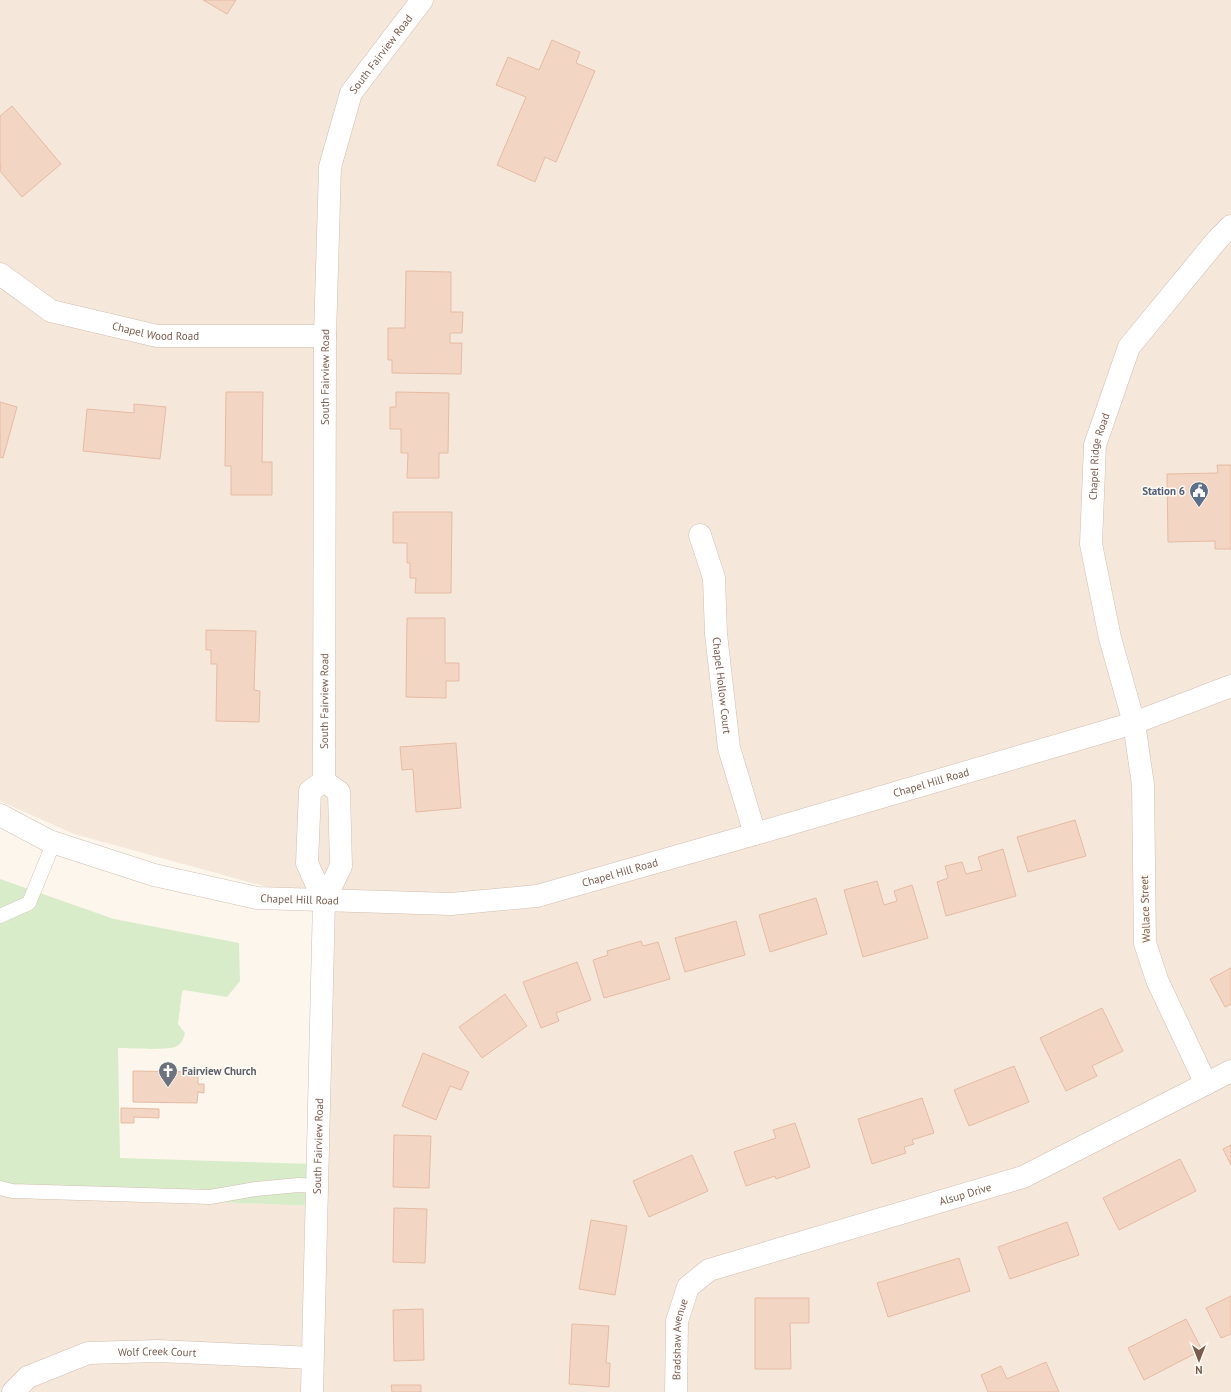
<svg xmlns="http://www.w3.org/2000/svg" width="1231" height="1392" viewBox="0 0 1231 1392" font-family="'PT Sans',sans-serif">
  <style>
    .residential { fill: #f5e8da }
    .green { fill: #d8ecc9 }
    .building { fill: #f3d5c3; stroke: #e6bba3 }
    .lines { fill: none; stroke-linecap: round; stroke-linejoin: round }
    .service-casing { stroke: #d1beb0; stroke-width: 15 }
    .minor-casing { stroke: #d1beb0; stroke-width: 23 }
    .tertiary-casing { stroke: #d1beb0; stroke-width: 23 }
    .service { stroke: #fff; stroke-width: 14 }
    .minor { stroke: #fff; stroke-width: 22 }
    .tertiary { stroke: #fff; stroke-width: 22 }
    .labels { text-anchor: middle; stroke-width: 3; stroke-linejoin: round; paint-order: stroke }
    .street-label { font-size: 11px; fill: #7a5c4d; stroke: #fffaf3 }
    .service-label { font-size: 11px; font-weight: bold; fill: #4e5e75; stroke: #fffaf3; text-anchor: end }
    .worship-label { font-size: 11px; font-weight: bold; fill: #5b616d; stroke: #fffaf3; text-anchor: start }
  </style>
  <rect width="100%" height="100%" fill="#fdf6ec"/>
  <path class="residential" d="M0,0H1231V1392H0V1193L312,1206L322,902L74,834L0,801Z"/>
  <path class="green" d="M0,879L114,919L239,943L240,981L227,997L184,990L182,992L178,1024L185,1033C184,1038 182,1043 177,1046C168,1051 130,1048 118,1048L120,1158L313,1164L312,1206L0,1193Z"/>
  <path class="building" d="M203,0H236L227,14Z
    M552,40L580,52L576,63L595,71L556,162L545,157L535,182L497,165L526,97L496,85L508,57L539,70Z
    M12,106L61,164L22,197L0,171L1,164L0,163V116Z
    M406,271L451,272V312H463L462,333H450V343H462L461,374L392,373V360H388V328H405Z
    M226,392H263L262,462H272V495H231V466H225Z
    M396,392L449,393L448,453H439V478H407L408,453H401V429H390V407H396Z
    M0,402L17,407L3,458L0,457Z
    M134,404L166,407L160,459L83,451L87,409L134,413Z
    M1217,465H1231V549H1215V541L1168,542L1167,474L1218,473Z
    M393,512H452L451,593H415L416,578H410V563H407V543H393Z
    M407,618H445V663H459V681H446V698L406,697Z
    M206,630L256,631L254,690L260,691L259,722L216,721L217,664H211V650H206Z
    M456,743L461,808L416,812L413,769L402,770L400,747Z
    M1075,820L1086,856L1028,872L1017,837Z
    M1003,849L1016,896L946,916L937,882L948,878L945,866L962,862L966,874L982,870L978,857Z
    M877,881L884,905L897,901L894,891L912,885L928,938L863,957L844,890Z
    M816,898L827,934L770,952L759,915Z
    M736,921L745,955L685,972L675,938Z
    M641,941L643,946L658,942L670,979L604,998L593,960L608,955L607,951Z
    M577,962L591,1000L556,1013L559,1021L541,1028L523,982Z
    M1231,968V1004L1225,1007L1210,979Z
    M505,994L527,1026L482,1058L459,1027Z
    M1102,1008L1123,1051L1092,1066L1097,1076L1066,1091L1040,1038Z
    M423,1053L469,1072L461,1090L450,1086L436,1120L402,1106Z
    M1014,1066L1029,1102L969,1126L954,1090Z
    M133,1071L198,1072V1084H204V1093L198,1092L197,1103L133,1102Z
    M922,1098L934,1133L912,1140L914,1144L904,1147L906,1153L872,1164L858,1119Z
    M121,1108L159,1109V1118L134,1117V1123H121Z
    M795,1123L810,1167L776,1179L775,1176L746,1186L734,1152L776,1138L773,1130Z
    M394,1135L431,1136L429,1188L393,1187Z
    M1231,1145V1165L1223,1149Z
    M692,1155L708,1191L649,1217L633,1181Z
    M1180,1159L1196,1191L1119,1230L1103,1198Z
    M394,1208L427,1209L425,1263L393,1262Z
    M591,1220L627,1226L615,1295L579,1289Z
    M1067,1222L1079,1255L1010,1279L998,1247Z
    M959,1258L970,1291L888,1317L877,1283Z
    M1231,1296V1334L1221,1338L1206,1308Z
    M755,1298H809V1323H790L791,1369H755Z
    M423,1309L424,1360L394,1361L393,1310Z
    M1186,1319L1202,1350L1144,1380L1128,1348Z
    M572,1324L609,1326L606,1363H610L609,1387L569,1384Z
    M1046,1362L1059,1392H988L981,1375L1001,1366L1007,1379Z
    M391,1385H421V1392H392Z"/>
  <g class="lines">
    <defs>
      <path id="service" d="M0,916L29,903L54,842
        M0,1188L12,1191L210,1197L256,1189L298,1185L316,1186"/>
      <g id="minor">
        <path id="s1" d="M0,274L51,311L157,336H325"/>
        <path id="s2" d="M700,535L714,578L716,634L729,748L755,834"/>
        <path id="s3" d="M324,781L325,336L330,167L351,93L422,0"/>
        <path d="M324,781L339,792L341,866L324,901"/>
        <path d="M324,781L310,791L307,863L324,901"/>
        <path id="s4" d="M1206,1084L1157,980L1145,943L1143,785L1134,723L1110,638L1091,544L1095,445L1129,347L1217,240L1231,226"/>
        <path id="s5" d="M13,1392L28,1377L88,1353L158,1351L312,1358"/>
        <path id="s6" d="M676,1392L677,1321L688,1287L709,1270L1023,1177L1231,1071"/>
      </g>
      <g id="tertiary">
        <path id="s7" d="M0,815L49,841L154,875L257,898L451,904L537,896L755,834L1134,723L1231,686"/>
        <path id="s8" d="M312,1392L324,901"/>
      </g>
    </defs>
    <use href="#service" class="service-casing"/>
    <use href="#minor" class="minor-casing"/>
    <use href="#tertiary" class="tertiary-casing"/>
    <use href="#service" class="service"/>
    <use href="#minor" class="minor"/>
    <use href="#tertiary" class="tertiary"/>
  </g>
  <defs>
    <symbol id="civic-pin" viewBox="-11 -11 22 30"><path d="M0 17L-7.5 6A9.5 9.5 0 1 1 7.5 6Z" fill="#5c6f8a" stroke="#fffaf3"/><path d="M-.6-6.5H3V-4.5H.6V-3L4-1V1h2V6H-6V1h2V-1L-.6-3ZM-1.2 2.5V6h2.4V2.5Z" fill="#fff"/></symbol>
    <symbol id="church-pin" viewBox="-11 -11 22 30"><path d="M0 17L-7.5 6A9.5 9.5 0 1 1 7.5 6Z" fill="#6b7280" stroke="#fffaf3"/><path d="M-1.2-6h2.4v3.5h3.3v2.4h-3.3V6h-2.4V-.1h-3.3v-2.4h3.3Z" fill="#fff"/></symbol>
  </defs>
  <g fill-rule="evenodd">
    <use href="#civic-pin" x="1188" y="480" width="22" height="30"/>
    <use href="#church-pin" x="157" y="1060" width="22" height="30"/>
  </g>
  <g class="labels">
    <g class="street-label">
      <text dy="4" stroke="none"><textPath href="#s3" startOffset="740">South Fairview Road</textPath></text>
      <text dy="4" stroke="none"><textPath href="#s1" startOffset="170">Chapel Wood Road</textPath></text>
      <text dy="4" stroke="none"><textPath href="#s3" startOffset="404">South Fairview Road</textPath></text>
      <text dy="4" stroke="none"><textPath href="#s4" startOffset="647">Chapel Ridge Road</textPath></text>
      <text dy="4" stroke="none"><textPath href="#s2" startOffset="153">Chapel Hollow Court</textPath></text>
      <text dy="4" stroke="none"><textPath href="#s3" startOffset="80">South Fairview Road</textPath></text>
      <text dy="4" stroke="none"><textPath href="#s7" startOffset="962">Chapel Hill Road</textPath></text>
      <text dy="4" stroke="none"><textPath href="#s7" startOffset="638">Chapel Hill Road</textPath></text>
      <text dy="4" stroke="none"><textPath href="#s7" startOffset="314">Chapel Hill Road</textPath></text>
      <text transform="translate(1145 909) rotate(-92)" y="4">Wallace Street</text>
      <text dy="4" stroke="none"><textPath href="#s8" startOffset="246">South Fairview Road</textPath></text>
      <text dy="4" stroke="none"><textPath href="#s6" startOffset="401">Alsup Drive</textPath></text>
      <text dy="4" stroke="none"><textPath href="#s6" startOffset="53">Bradshaw Avenue</textPath></text>
      <text dy="4" stroke="none"><textPath href="#s5" startOffset="155">Wolf Creek Court</textPath></text>
    </g>
    <g class="service-label">
      <text x="1185" y="495">Station 6</text>
    </g>
    <g class="worship-label">
      <text x="182" y="1075">Fairview Church</text>
    </g>
  </g>
  <g transform="translate(1199 1360) rotate(180)" stroke="#fffaf3" stroke-width="3" paint-order="stroke">
  <path d="M0-3L7 15L0 10L-7 15Z" fill="#7a5c4d"/>
  <text y="-6" font-size="11" font-weight="bold" text-anchor="middle" fill="#7a5c4d">N</text>
  </g>
</svg>
